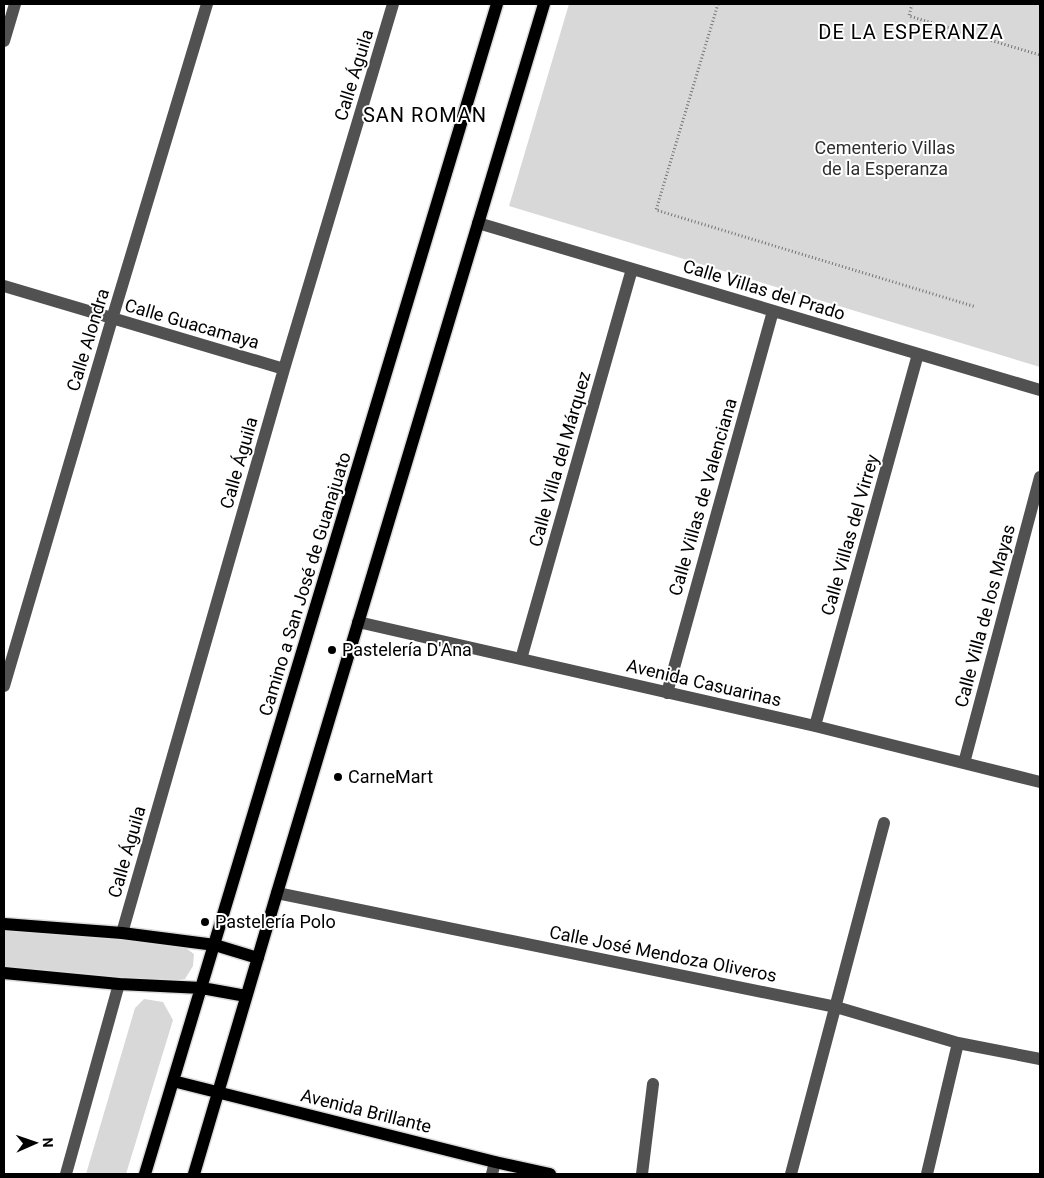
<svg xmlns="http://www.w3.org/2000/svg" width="1044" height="1178" viewBox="0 0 1044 1178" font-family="Roboto,sans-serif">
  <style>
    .green { fill: #d8d8d8 }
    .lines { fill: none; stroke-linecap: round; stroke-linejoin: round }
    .major-casing { stroke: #dbdbdb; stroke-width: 15 }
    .path { stroke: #737373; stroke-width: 3; stroke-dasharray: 1 2.5; stroke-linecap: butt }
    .minor { stroke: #515151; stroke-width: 12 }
    .major { stroke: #000; stroke-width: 12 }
    .poi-dot { fill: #000; stroke: #fff; stroke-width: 2 }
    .labels { text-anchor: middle; stroke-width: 4; stroke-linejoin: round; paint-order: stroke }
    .street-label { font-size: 18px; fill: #000; stroke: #fff }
    .park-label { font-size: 18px; fill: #2f2f2f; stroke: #fff }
    .poi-label { font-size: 18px; fill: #000; stroke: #fff; text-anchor: start }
    .quarter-label { font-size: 20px; letter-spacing: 1px; fill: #000; stroke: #fff }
  </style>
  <rect width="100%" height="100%" fill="#fff"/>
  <path class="green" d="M569,4H1040V367L509,206Z
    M4,930L146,940L180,944L194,954L193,966L185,979L163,982L4,967Z
    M144,999L163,1002L173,1020L126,1174H86L135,1008Z"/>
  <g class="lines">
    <defs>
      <path id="major" d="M4,924L122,933L215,945L258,958
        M4,973L119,984L202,988L246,996
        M173,1081L495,1162L550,1174
        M145,1174L497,4
        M194,1174L277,893L544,4"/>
    </defs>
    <use href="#major" class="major-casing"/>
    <path class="path" d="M718,4L656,210L976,307
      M912,4L909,16L1040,55"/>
    <path class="minor" d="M4,41L15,4
      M478,223L1040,390
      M4,286L284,369
      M358,622L815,726L1040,782
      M521,659L632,269
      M4,686L112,319L207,4
      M667,693L773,311
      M815,726L918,354
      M964,763L1040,477
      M277,893L836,1007L958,1043L1040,1059
      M122,933L284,369L393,4
      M66,1174L119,984
      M492,1174L495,1162
      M642,1174L653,1084
      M791,1174L884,823
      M927,1174L958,1043"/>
    <use href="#major" class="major"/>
  </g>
  <g class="poi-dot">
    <circle cx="332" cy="650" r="5"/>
    <circle cx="338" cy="777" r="5"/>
    <circle cx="205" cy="922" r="5"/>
  </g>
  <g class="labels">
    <g class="street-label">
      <text transform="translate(354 75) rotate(-73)" y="6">Calle Águila</text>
      <text transform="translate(764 290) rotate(17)" y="6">Calle Villas del Prado</text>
      <text transform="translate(192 324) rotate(16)" y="6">Calle Guacamaya</text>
      <text transform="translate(88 340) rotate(-73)" y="6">Calle Alondra</text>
      <text transform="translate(560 459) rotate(-74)" y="6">Calle Villa del Márquez</text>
      <text transform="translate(239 463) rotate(-74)" y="6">Calle Águila</text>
      <text transform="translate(703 497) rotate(-74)" y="6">Calle Villas de Valenciana</text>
      <text transform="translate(850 535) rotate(-74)" y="6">Calle Villas del Virrey</text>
      <text transform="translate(305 584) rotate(-73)" y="6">Camino a San José de Guanajuato</text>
      <text transform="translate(985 616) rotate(-75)" y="6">Calle Villa de los Mayas</text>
      <text transform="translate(704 683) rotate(13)" y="6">Avenida Casuarinas</text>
      <text transform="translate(127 852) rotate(-74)" y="6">Calle Águila</text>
      <text transform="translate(663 954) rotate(11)" y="6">Calle José Mendoza Oliveros</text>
      <text transform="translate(366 1111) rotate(14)" y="6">Avenida Brillante</text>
    </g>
    <g class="park-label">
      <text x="885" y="154">Cementerio Villas<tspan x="885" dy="21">de la Esperanza</tspan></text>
    </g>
    <g class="poi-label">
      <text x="342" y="656">Pastelería D'Ana</text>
      <text x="348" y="783">CarneMart</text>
      <text x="215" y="928">Pastelería Polo</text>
    </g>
    <g class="quarter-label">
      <text x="911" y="39">DE LA ESPERANZA</text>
      <text x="425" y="122">SAN ROMAN</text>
    </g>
  </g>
  <rect width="1044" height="1178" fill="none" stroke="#000000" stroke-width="10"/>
  <g transform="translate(35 1143) rotate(88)" stroke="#ffffff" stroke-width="4" paint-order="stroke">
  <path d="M0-4L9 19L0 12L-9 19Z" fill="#000000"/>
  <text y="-8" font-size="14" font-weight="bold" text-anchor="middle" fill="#000000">N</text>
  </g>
</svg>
